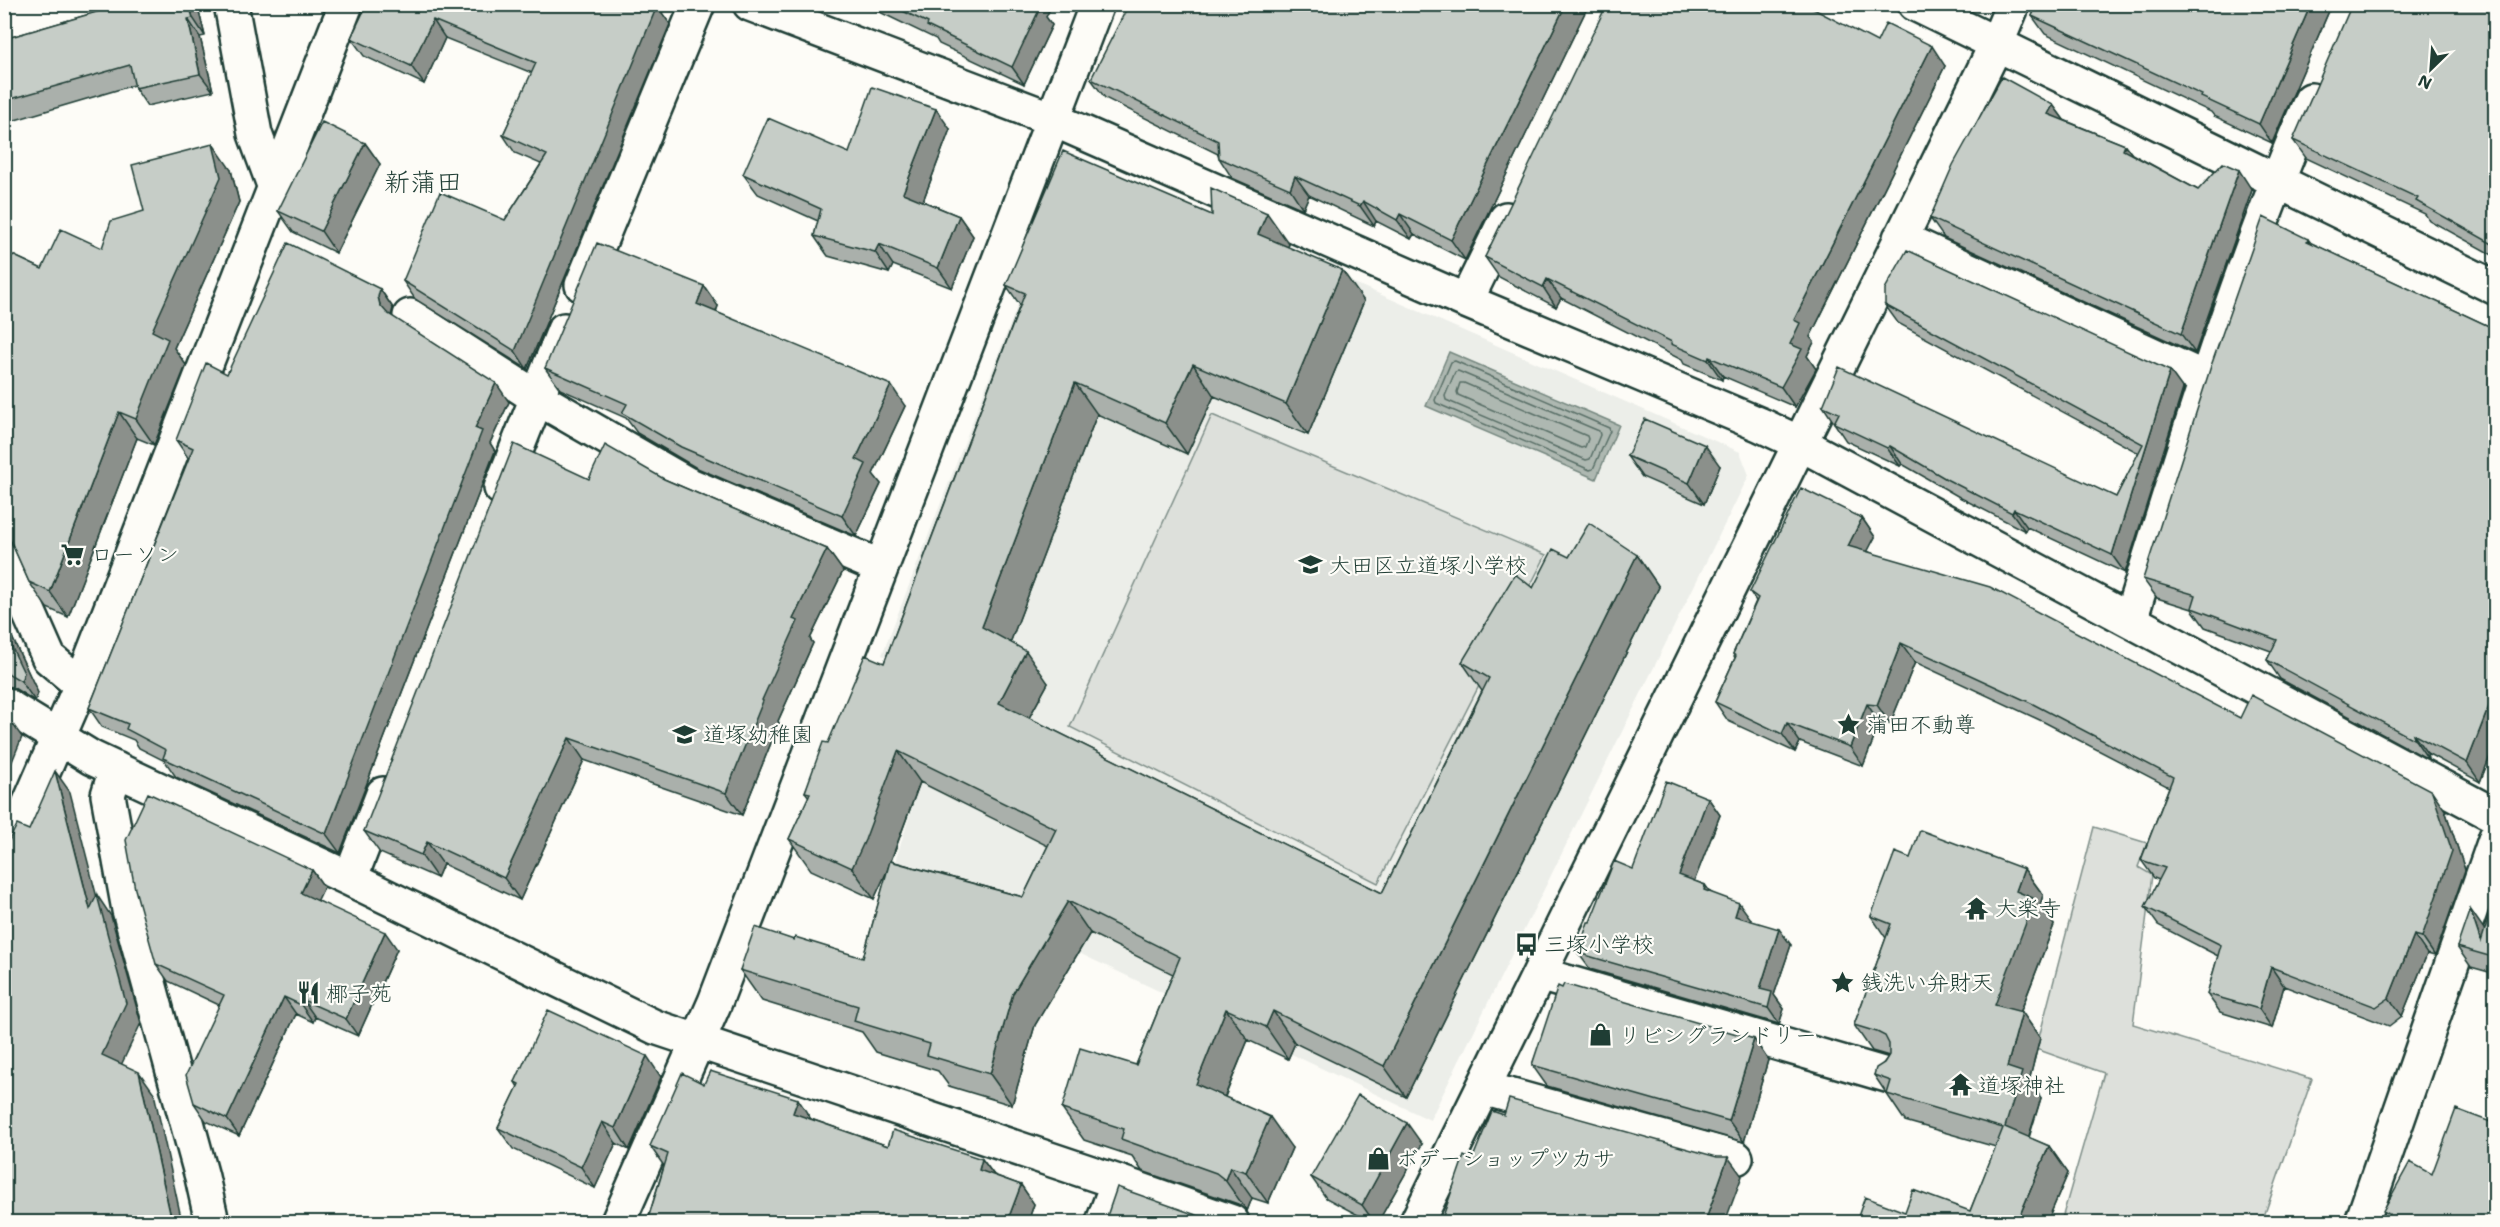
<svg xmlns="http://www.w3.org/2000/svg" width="2500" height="1227" viewBox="0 0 2500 1227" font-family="'Shantell Sans','Klee One',sans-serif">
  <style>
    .built { fill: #eceee9 }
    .green { fill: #dde0db; stroke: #7e8e88; stroke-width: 1.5 }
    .water { fill: #aeb8b1; stroke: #75877f; stroke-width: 1.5 }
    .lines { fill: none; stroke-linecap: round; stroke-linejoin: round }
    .shore { stroke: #586e66; stroke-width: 1.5 }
    .minor-casing { stroke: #1f3d34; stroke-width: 38 }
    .minor { stroke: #fdfcf7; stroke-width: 33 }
    .wall { fill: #aab0ab; stroke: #1f3d34; stroke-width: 1.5; fill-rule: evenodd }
    .shaded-wall { fill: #8b908b; stroke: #1f3d34; stroke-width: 1.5 }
    .building { fill: #c6cdc7; stroke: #1f3d34; stroke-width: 1.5 }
    .labels { text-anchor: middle; stroke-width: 4.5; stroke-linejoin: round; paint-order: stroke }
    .poi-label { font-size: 22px; fill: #1f3d34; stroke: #fdfcf7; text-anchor: start }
    .quarter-label { font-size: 26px; fill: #1f3d34; stroke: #fdfcf7 }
  </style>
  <rect width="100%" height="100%" fill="#fdfcf7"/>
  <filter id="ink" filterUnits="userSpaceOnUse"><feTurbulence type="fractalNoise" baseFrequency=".0167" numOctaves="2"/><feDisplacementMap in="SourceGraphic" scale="12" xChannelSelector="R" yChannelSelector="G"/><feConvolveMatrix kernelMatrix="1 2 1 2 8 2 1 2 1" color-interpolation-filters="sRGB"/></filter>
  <g filter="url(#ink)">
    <path class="built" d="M1087,166L1740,452L1749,475L1430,1120L894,865L924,770L981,691L882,655L1068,175Z"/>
    <path class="green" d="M1212,415L1546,555L1378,883L1070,727Z
      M2094,827L2147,843L2138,867L2152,875L2133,1024L2312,1079L2262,1222H2061L2104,1073L2036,1049Z"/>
    <path class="water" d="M1449,352L1619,425L1596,479L1426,406Z"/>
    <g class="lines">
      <path class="shore" d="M1455,361L1609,428L1610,431L1593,469L1590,470L1436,403L1435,400L1451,362Z
        M1458,371L1599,431L1600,435L1590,459L1586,460L1446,400L1445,396L1455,372Z
        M1460,383H1464L1587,436L1588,439L1585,447L1581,448L1458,395L1457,392Z"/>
      <defs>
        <path id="minor" d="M231,4L255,134L275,188
          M750,4L1052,119L1466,301L1761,425L1799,443L2496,816
          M1915,4L2496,288
          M1900,238L2206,379
          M582,285L698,4
          M1466,301L1506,219
          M410,316L536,397L687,484L881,567
          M501,488L564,330
          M4,556L49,658L81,685
          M2130,620C2185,445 2238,268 2311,100
          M4,704L92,758L350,879L655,1027L1118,1182L1232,1222
          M116,769L108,795L129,910L202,1177L212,1222
          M4,862L81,685L346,4
          M350,879L383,794
          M1539,974L1890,1076
          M1483,1088L1736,1158
          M618,1222L715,1002L1097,4
          M1103,1222L1118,1182
          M1417,1222L1996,45L2013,4
          M2362,1222L2496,837"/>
      </defs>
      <use href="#minor" class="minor-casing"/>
      <use href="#minor" class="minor"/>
    </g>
    <path class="wall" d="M197,4L205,36L200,37L213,91L147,106L135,88L134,85L5,123L4,39L107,9Z
      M357,4H666L662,13L670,24L527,369L415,299L403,281L505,220L541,164L515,153L503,135L532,73L445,38L424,84L364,56L351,38L363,13Z
      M863,4H1052L1046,17L1052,25L1024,84L939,44L936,39Z
      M1589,4L1465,260L1414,234L1411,239L1376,221L1374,226L1309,195L1303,209L1232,178L1219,158L1218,154L1105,98L1091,79Z
      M2037,4H2332L2272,143L2214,116L2211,112L2045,34L2032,16Z
      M2496,4V257L2429,220L2425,214L2306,158L2293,140Z
      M1877,42L1945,66L1810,337L1814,342L1807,356L1816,369L1795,407L1723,376L1722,380L1684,364L1682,360L1561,298L1556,307L1499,277L1485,257Z
      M2053,105L2064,120L2125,145L2132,154L2198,190H2252L2195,353L1944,238L1930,218Z
      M950,129L923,201L959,216L973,236L952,288L893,265L889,273L828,256L814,236L818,221L758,194L743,174L849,153Z
      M365,143L380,164L336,253L293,232L278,211Z
      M231,170L239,202L174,348L186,365L154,445L137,438L68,617L47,608L29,582L10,539L4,538V251L42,269L102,248L144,211Z
      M1212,215L1289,244L1288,247L1364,301L1308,435L1214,396L1187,454L1097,414L1010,643L1048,683L1029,718L1382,893L1482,691L1462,662L1533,588L1569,557L1637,555L1659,587L1406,1097L1295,1043L1288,1059L1248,1040L1225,1097L1292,1148L1268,1203L1252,1198L1247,1211L1238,1204L1142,1171L1132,1156L1084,1140L1062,1109L1136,1065L1173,974L1090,933L1035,1025L1012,1105L949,1086L938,1071L876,1052L862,1032L762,1001L740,970L794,940L863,958L889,866L874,899L811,870L789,839L809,797L805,792L828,743L884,663L1020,305L1006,285ZM920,782L1048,846L1023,897L891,861Z
      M2308,239L2311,243L2493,328L2496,332V741L2480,782L2427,753L2428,759L2280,679L2267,660L2271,651L2205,627L2192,609L2157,598L2143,579Z
      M380,289L393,308L391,316L509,402L490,443L495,451L340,853L176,777L165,761L139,748L134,740L102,727L89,708L189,459L176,440L227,374Z
      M1885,305L2183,389L2125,573L2027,527L2025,531L1961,498L1902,464L1900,466L1846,441L1823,406L2116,497L2139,453L1898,323Z
      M718,306L716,312L905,406L873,474L881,484L856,536L695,467L637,433L626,418L560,389L545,368Z
      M1627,456L1720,466L1704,504L1642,477Z
      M589,479H664L827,549L843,571L810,639L813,643L778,721L779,723L742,815L584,760L520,900L443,864L437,878L380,853L364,831Z
      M1862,518L1875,537L1867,551L2445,810L2465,870L2435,956L2427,954L2402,1016L2389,1026L2284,986L2272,1028L2220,1012L2207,994L2218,956L2158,925L2145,907L2159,880L2154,878L2141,860L2169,787L2044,722L1915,662L1890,724L1880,723L1863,766L1800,742L1795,752L1728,721L1715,702L1735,658L1733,654L1756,601L1750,592Z
      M4,620L38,693L35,701L14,688L4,685Z
      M1708,798L1720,815L1694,881L1705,885L1710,892L1751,919L1750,920L1791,945L1774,995L1784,1009L1779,1024L1590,969L1578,953L1590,922L1633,869Z
      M1910,858L2024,869L2043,895L2040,905L2054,925L2021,1011L2040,1038L2029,1081L2041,1098L2029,1138L2049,1146L2068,1173L2047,1222H1856L1905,1212L1970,1211L1996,1147L1905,1121L1874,1075L1889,1056L1872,1051L1854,1025L1886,938L1871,916Z
      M312,870L324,887L317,900L397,949L358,1036L315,1017L313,1022L296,1014L239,1136L206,1121L194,1103L219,1005L168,981L156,964Z
      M2496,894V974L2471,967L2457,947L2484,929L2485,931Z
      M1562,988L1754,1039L1768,1060L1744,1142L1547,1086L1532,1065Z
      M661,1077L629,1150L616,1143L595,1188L513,1149L498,1128L518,1087L515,1082Z
      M704,1084L811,1119L888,1146L982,1159L994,1175L1021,1185L1034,1204L1028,1222H647L664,1166L650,1146Z
      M1422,1144L1378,1222H1371L1326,1198L1311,1177Z"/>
    <path class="shaded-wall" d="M189,4H197L205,36L193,18Z
      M649,4H666L662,13L670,24L527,369L515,351Z
      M1032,4H1052L1046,17L1052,25L1024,84L1012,67Z
      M1566,4H1589L1465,260L1451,240Z
      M2311,4H2332L2272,143L2259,124Z
      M188,19L200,37L213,91L200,74Z
      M433,20L445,38L424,84L411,66Z
      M1932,46L1945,66L1810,337L1814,342L1807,356L1816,369L1795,407L1781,387L1794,320Z
      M2053,105L2067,124L2048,114Z
      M936,109L950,129L918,214L903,193Z
      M365,143L380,164L336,253L321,231Z
      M213,144L231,170L239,202L174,348L186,365L154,445L136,419L152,331Z
      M2125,145L2139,164L2123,150Z
      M2239,170L2252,190L2195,353L2181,334Z
      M1295,176L1309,195L1303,209L1290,189Z
      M1363,201L1376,221L1374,226L1360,206Z
      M1267,213L1289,244L1280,266L1258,234Z
      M1400,214L1414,234L1411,239L1397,220Z
      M959,216L973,236L952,288L938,268Z
      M879,244L893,265L889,273L875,252Z
      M1342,270L1364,301L1308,435L1286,404Z
      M1547,279L1561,298L1556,307L1543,287Z
      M704,286L718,306L711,325L697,304Z
      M380,289L393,308L391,316L393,324L380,305L378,297Z
      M2493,328L2496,332V344L2493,340Z
      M1709,357L1723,376L1722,380L1708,360Z
      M1193,364L1214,396L1187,454L1165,423Z
      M2170,371L2183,389L2125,573L2112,555Z
      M496,383L509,402L490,443L495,451L340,853L326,834L475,428Z
      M1075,383L1097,414L1004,659L982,627Z
      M891,385L905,406L873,474L881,484L856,536L842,516L856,459Z
      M119,412L137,438L68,617L50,592Z
      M1705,445L1720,466L1704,504L1689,483Z
      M1890,446L1902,464L1900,466L1887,448Z
      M2014,509L2027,527L2025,531L2012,513Z
      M1862,518L1875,537L1861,564L1848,546Z
      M827,549L843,571L810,639L813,643L778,721L779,723L742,815L726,793L793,619Z
      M1637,555L1659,587L1406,1097L1384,1066Z
      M4,620L38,693L35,701L21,681L4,631Z
      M1901,643L1915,662L1890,724L1877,705Z
      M1026,651L1048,683L1020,734L999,703Z
      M2496,688V741L2480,782L2467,763Z
      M1867,704L1880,723L1863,766L1850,747Z
      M7,716L22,737L9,769L4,776V723Z
      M1787,723L1800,742L1795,752L1782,734Z
      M2413,734L2427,753L2428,759L2415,740Z
      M569,738L584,760L520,900L504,878Z
      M898,751L920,782L887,871L874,899L852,868Z
      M55,771L70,792L105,929L90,909Z
      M2432,791L2445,810L2465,870L2435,956L2422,937Z
      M1708,798L1720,815L1690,892L1679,875Z
      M427,842L443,864L437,878L421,855Z
      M2024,869L2043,895L2040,905L2054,925L2013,1031L1995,1005L2016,891Z
      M312,870L324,887L313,910L301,893Z
      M1705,885L1717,902L1704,890Z
      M97,895L111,916L141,1023L116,1076L102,1055Z
      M1068,901L1090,933L1035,1025L1012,1105L990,1074L1013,993Z
      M1739,903L1751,919L1746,932L1735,916Z
      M2470,909L2484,929L2493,958L2481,942Z
      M1779,929L1791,945L1774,995L1784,1009L1779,1024L1768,1008L1760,989Z
      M385,932L397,949L358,1036L346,1019Z
      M2414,935L2427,954L2402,1016L2389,998Z
      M2271,967L2284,986L2272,1028L2259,1009Z
      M284,997L296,1014L239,1136L227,1119Z
      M303,1000L315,1017L313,1022L301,1005Z
      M1226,1009L1248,1040L1217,1115L1196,1084Z
      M1273,1011L1295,1043L1288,1059L1266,1027Z
      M2022,1012L2040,1038L2029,1081L2041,1098L2023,1154L2005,1127L2007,1067Z
      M1754,1039L1768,1060L1744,1142L1729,1121Z
      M647,1056L661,1077L629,1150L615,1128Z
      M139,1072L154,1093L182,1222H172Z
      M798,1099L811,1119L806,1132L793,1113Z
      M1270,1117L1292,1148L1268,1203L1246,1172Z
      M602,1122L616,1143L595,1188L581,1167Z
      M1407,1123L1422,1144L1378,1222H1374L1362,1205Z
      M2049,1146L2068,1173L2047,1222H2017Z
      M1728,1157L1742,1176L1725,1222H1705Z
      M982,1159L996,1178L979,1170Z
      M1230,1167L1252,1198L1247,1211L1225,1180Z
      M1021,1185L1034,1204L1028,1222H1007Z"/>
    <path class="building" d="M106,4H189L193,18L188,19L200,74L135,88L130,65L4,101V39L107,9Z
      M367,4H654L657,6L515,351L403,281L440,192L505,220L547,155L503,135L536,63L433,20L411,66L351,38Z
      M888,4H1033L1040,8L1012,67L927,26L928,23Z
      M1129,4H1566L1451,240L1400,214L1397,220L1363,201L1360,206L1295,176L1290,189L1219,158L1218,141L1091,79Z
      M1607,4H1804L1877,42L1886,23L1932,46L1794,320L1800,323L1790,344L1802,349L1781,387L1709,357L1708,360L1671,344L1672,342L1547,279L1543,287L1485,257Z
      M2037,4H2311L2259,124L2201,97L2202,95L2032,16Z
      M2352,4H2496V246L2416,201L2418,198L2293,140Z
      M2002,77L2053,105L2048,114L2125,145L2123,150L2198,190L2223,163L2239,170L2181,334L1930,218L1953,165Z
      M872,87L936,109L903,193L959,216L938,268L879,244L875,252L814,236L821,209L743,174L768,118L849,153Z
      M322,122L365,143L321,231L278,211Z
      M213,144L221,177L152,331L168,339L136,419L119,412L50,592L29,582L4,526V453L8,444L4,442V251L42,269L61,229L102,248L111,221L144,211L132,165Z
      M1063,151L1212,215L1211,188L1267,213L1258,234L1342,270L1286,404L1193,364L1165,423L1075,383L982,627L1026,651L999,703L1382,893L1489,678L1462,662L1515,574L1533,588L1553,549L1569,557L1589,523L1637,555L1384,1066L1273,1011L1266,1027L1226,1009L1196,1084L1270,1117L1246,1172L1230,1167L1225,1180L1216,1173L1121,1139L1124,1129L1062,1109L1080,1048L1136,1065L1180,957L1068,901L1013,993L990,1074L927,1055L930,1044L854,1021L858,1006L740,970L755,927L794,940L795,937L863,958L890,861L1023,897L1056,829L898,751L865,840L852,868L789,839L810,793L805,792L823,742L828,743L865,655L884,663L1025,293L1006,285Z
      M2263,217L2308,239L2307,241L2493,328V340L2496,342V688L2467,763L2413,734L2415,740L2267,660L2277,640L2192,608L2196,595L2143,579L2211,366Z
      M288,243L380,289L378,297L380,305L387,313L496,383L475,428L482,431L326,834L163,758L166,750L126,729L128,724L89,708L193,448L176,440L206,363L227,374Z
      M597,243L704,286L697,304L891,385L856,459L866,464L842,516L681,447L622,413L627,404L545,368Z
      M1907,250L2170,371L2112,555L2014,509L2012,513L1948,480L1890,446L1887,448L1834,423L1839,413L1823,406L1839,367L2116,497L2143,444L1885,305V289Z
      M1645,419L1705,445L1689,483L1627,456Z
      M514,444L589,479L605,445L664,479L827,549L793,619L798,621L762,700L763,701L726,793L569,738L504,878L427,842L421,855L364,831Z
      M1801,488L1862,518L1848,546L1990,587L2240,718L2251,695L2432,791L2452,851L2422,937L2414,935L2389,998L2376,1007L2271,967L2259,1009L2207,994L2221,945L2145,907L2165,868L2141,860L2173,777L2031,703L1901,643L1877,705L1867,704L1850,747L1787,723L1782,734L1715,702L1736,656L1733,654L1758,598L1750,592Z
      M4,631L24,673L21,681L4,671Z
      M4,715L7,716L4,723Z
      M55,771L90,909L97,895L126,1003L102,1055L139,1072L172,1222H4V850L17,825L29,830Z
      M1666,781L1708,798L1679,875L1705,885L1704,890L1739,903L1735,916L1779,929L1760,989L1772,992L1768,1008L1578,953L1588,922H1590L1614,861L1633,869Z
      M148,793L312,870L301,893L385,932L346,1019L303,1000L301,1005L284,997L227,1119L194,1103L186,1075L224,995L156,964L135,889L126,840Z
      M1920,830L2024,869L2016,891L2035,899L1995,1005L2022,1012L2007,1067L2022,1072L2005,1127L2049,1146L2017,1222H1856L1865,1197L1905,1212L1913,1190L1970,1211L2003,1128L1887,1094L1891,1081L1874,1075L1876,1068L1884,1063L1889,1055V1044L1885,1036L1877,1032L1854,1025L1891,924L1871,916L1895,852L1910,858Z
      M2496,894V958L2457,947L2470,909L2481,942Z
      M1564,984L1754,1039L1729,1121L1532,1065L1558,986L1562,988Z
      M548,1010L647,1056L615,1128L602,1122L581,1167L498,1128L519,1084L515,1082Z
      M710,1071L798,1099L793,1113L888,1146L893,1130L982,1159L979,1170L1021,1185L1007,1222H895L886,1219L885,1222H647L668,1154L650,1146L682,1073L704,1084Z
      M1358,1095L1407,1123L1362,1205L1311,1177Z
      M1509,1099L1717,1157H1728L1705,1222H1441L1464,1156L1472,1160L1492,1111L1504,1115Z
      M2456,1109L2496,1124V1222H2385L2389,1214L2383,1211L2410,1162L2432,1174Z
      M1117,1187L1213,1221H1224V1222H1105Z"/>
  </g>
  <defs>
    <symbol id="supermarket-bare" viewBox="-9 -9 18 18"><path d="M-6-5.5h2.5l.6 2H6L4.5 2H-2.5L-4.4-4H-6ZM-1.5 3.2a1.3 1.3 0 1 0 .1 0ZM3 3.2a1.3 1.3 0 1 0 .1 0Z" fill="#1f3d34" stroke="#fdfcf7" stroke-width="2.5" paint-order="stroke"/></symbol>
    <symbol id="school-bare" viewBox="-9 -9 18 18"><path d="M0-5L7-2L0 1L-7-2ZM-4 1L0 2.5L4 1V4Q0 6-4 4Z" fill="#1f3d34" stroke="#fdfcf7" stroke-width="2.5" paint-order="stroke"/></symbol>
    <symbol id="sight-bare" viewBox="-9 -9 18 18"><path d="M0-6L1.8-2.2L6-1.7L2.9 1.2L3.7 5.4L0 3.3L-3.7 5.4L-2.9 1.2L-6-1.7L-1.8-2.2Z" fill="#1f3d34" stroke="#fdfcf7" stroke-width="2.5" paint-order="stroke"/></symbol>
    <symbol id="temple-bare" viewBox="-9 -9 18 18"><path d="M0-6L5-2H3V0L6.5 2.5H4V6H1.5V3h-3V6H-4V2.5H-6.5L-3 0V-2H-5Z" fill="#1f3d34" stroke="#fdfcf7" stroke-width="2.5" paint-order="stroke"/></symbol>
    <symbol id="bus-bare" viewBox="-9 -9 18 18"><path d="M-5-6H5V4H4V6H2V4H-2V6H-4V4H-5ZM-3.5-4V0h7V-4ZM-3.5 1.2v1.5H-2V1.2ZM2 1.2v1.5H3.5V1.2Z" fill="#1f3d34" stroke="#fdfcf7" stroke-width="2.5" paint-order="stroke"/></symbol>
    <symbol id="restaurant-bare" viewBox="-9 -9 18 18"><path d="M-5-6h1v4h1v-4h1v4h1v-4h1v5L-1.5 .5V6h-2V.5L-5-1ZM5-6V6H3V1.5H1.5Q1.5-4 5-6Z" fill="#1f3d34" stroke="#fdfcf7" stroke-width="2.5" paint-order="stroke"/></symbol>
    <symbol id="shop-bare" viewBox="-9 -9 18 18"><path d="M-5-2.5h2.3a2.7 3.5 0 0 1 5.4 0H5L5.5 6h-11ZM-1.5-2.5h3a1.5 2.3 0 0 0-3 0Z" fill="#1f3d34" stroke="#fdfcf7" stroke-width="2.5" paint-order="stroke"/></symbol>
  </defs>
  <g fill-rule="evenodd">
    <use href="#supermarket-bare" x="56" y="538" width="33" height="33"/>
    <use href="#school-bare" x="1294" y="548" width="33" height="33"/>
    <use href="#sight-bare" x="1832" y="708" width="33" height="33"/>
    <use href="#school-bare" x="668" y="718" width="33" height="33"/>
    <use href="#temple-bare" x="1960" y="892" width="33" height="33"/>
    <use href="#bus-bare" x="1510" y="928" width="33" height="33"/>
    <use href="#sight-bare" x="1826" y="966" width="33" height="33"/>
    <use href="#restaurant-bare" x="292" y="976" width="33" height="33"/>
    <use href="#shop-bare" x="1584" y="1018" width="33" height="33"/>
    <use href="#temple-bare" x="1944" y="1068" width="33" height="33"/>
    <use href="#shop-bare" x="1362" y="1142" width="33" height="33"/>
  </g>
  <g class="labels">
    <g class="poi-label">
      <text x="91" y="562">ローソン</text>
      <text x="1329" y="573">大田区立道塚小学校</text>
      <text x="1866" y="732">蒲田不動尊</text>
      <text x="703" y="742">道塚幼稚園</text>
      <text x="1995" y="916">大楽寺</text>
      <text x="1544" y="952">三塚小学校</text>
      <text x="1861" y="990">銭洗い弁財天</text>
      <text x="326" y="1001">椰子苑</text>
      <text x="1619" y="1043">リビングランドリー</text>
      <text x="1978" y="1093">道塚神社</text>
      <text x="1396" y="1166">ボデーショップツカサ</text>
    </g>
    <g class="quarter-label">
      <text x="423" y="191">新蒲田</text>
    </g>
  </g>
  <rect width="2500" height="1227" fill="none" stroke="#fdfcf7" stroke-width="24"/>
  <rect x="12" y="12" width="2476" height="1203" fill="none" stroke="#1f3d34" stroke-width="2" filter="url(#ink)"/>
  <g transform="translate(2431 69) rotate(205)" stroke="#fdfcf7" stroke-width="4.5" paint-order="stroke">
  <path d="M0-4.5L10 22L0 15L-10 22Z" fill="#1f3d34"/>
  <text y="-9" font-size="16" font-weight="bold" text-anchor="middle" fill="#1f3d34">N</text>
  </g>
</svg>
